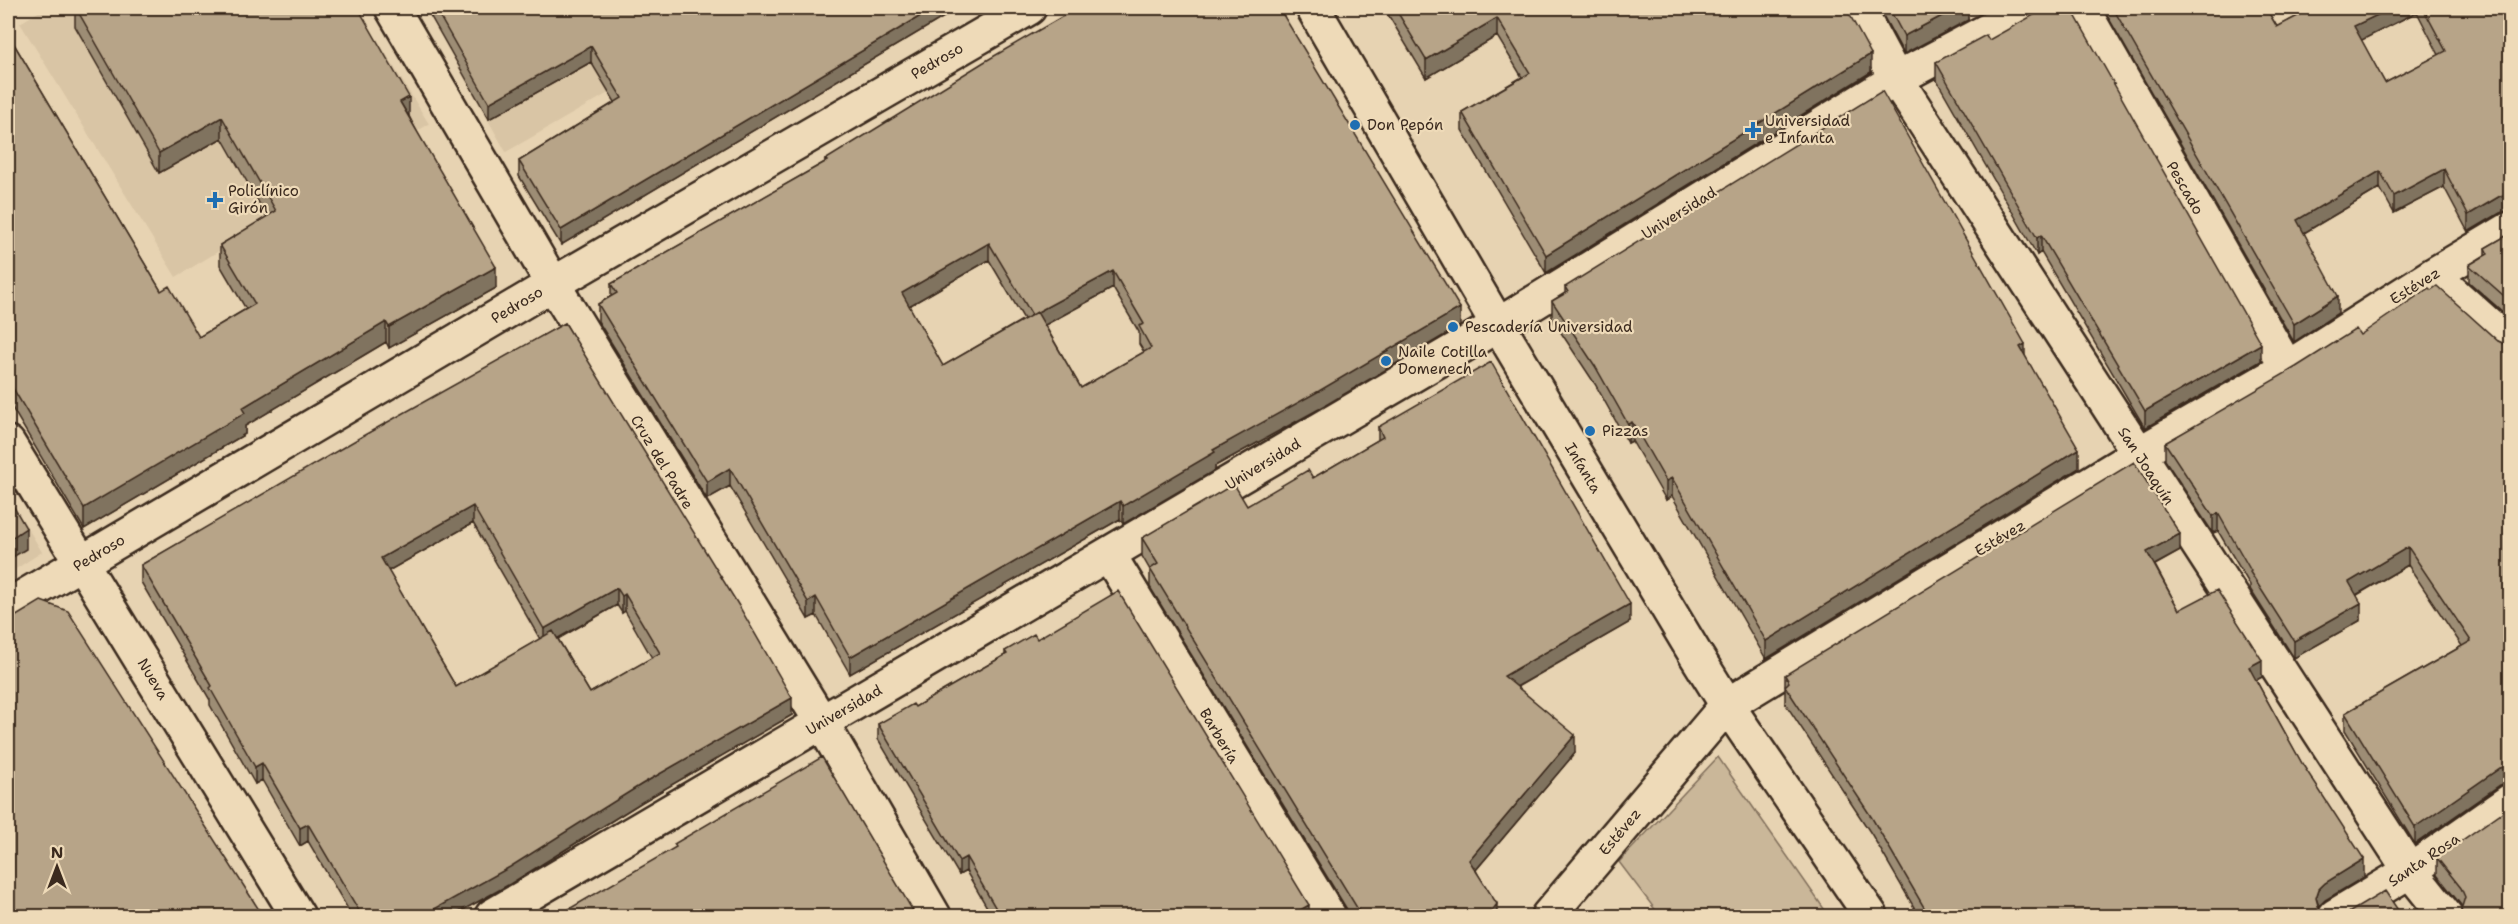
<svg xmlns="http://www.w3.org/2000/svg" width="2518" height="924" viewBox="0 0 2518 924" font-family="'Shantell Sans',sans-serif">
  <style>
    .built { fill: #d9c5a5 }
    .green { fill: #cab799; stroke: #82705c; stroke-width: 1.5 }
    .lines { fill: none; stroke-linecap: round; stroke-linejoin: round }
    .street-casing { stroke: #3b2a1e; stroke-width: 38 }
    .secondary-casing { stroke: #3b2a1e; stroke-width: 38 }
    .street { stroke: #eedab8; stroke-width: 33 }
    .secondary { stroke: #eedab8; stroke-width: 33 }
    .wall { fill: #9d8d75; stroke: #3b2a1e; stroke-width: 1.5; fill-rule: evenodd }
    .shaded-wall { fill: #80735f; stroke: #3b2a1e; stroke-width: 1.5 }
    .building { fill: #b7a488; stroke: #3b2a1e; stroke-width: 1.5; fill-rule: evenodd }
    .poi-dot { fill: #1f6fb2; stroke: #eedab8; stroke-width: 2 }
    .labels { text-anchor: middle; stroke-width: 4.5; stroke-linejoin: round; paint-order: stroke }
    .street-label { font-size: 15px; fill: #3b2a1e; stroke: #eedab8 }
    .poi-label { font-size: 15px; fill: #3b2a1e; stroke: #eedab8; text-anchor: start }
  </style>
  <rect width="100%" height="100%" fill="#e7d3b2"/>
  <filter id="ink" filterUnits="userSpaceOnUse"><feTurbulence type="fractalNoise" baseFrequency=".0167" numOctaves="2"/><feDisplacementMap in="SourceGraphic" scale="12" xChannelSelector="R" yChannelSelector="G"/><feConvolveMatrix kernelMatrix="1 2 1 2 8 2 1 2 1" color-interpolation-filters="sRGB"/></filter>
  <g filter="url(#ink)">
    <path class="built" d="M45,8H358L429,124L176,277L20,23Z
      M425,8H756L506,152Z
      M8,495L42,552L8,574Z"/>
    <path class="green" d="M1718,757L1829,916H1660L1619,862Z"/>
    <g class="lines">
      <defs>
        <path id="street" d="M1858,8L1896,79L2410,871L2510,801
          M2082,8L2287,368
          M2433,275L2510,344
          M8,443L298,916
          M1109,555L1329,916
          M8,606L553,284L1029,8
          M492,916L1498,325L1896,79L2030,8
          M1548,916L1727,705L2138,454L2287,368L2433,275L2510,229"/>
        <path id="secondary" d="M392,8L553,284L822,723L934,916
          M1313,8L1498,325L1694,652L1727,705L1871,916
          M2335,916L2410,871L2446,916"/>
      </defs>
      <use href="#street" class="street-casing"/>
      <use href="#secondary" class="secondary-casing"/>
      <use href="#street" class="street"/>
      <use href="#secondary" class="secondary"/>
    </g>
    <path class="wall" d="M75,8H358L409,116L496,288L389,348L386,342L245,426V434L84,529L8,401V34L161,291L199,337L246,309L220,265V245L267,217L222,138L159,173L75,26Z
      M426,8H959L561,245L519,176V161L615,102L591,62L489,119Z
      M1384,8H1846L1871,72L1546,273L1462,130V112L1522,77L1497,36L1426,78Z
      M1879,8H1968V20L1904,54Z
      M2103,8H2266L2277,27L2313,8H2511V211L2500,213L2468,232L2444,187L2394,213L2380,188L2304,233L2338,313L2294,342ZM2417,12L2439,55L2385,83L2361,40Z
      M1989,40L2261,361L2145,428L2041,252L2037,255L1936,79V62Z
      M825,160L1460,326L1319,409L1215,466V470L1123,524L1120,519L850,674L816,615L808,619L730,486L707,499L598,321V304L611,296V284L825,162ZM989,260L1024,319L943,366L909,306ZM1113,288L1139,332V344L1144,352L1081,388L1045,325Z
      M2511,233V319L2469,282V265L2485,255V248Z
      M1565,287L2025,356L2079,468L1766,659L1672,496L1666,500L1632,441L1628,443L1595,384L1552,319V301L1565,293Z
      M565,323L792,715L642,802L510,884L452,916H352L308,841L300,846L262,780L255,784L210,705V700L141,582V565ZM473,523L540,639L456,687L388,571ZM617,605L622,613L625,611L652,658L590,693L558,639Z
      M2360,335L2498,341L2507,345H2511V783L2500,785L2415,844L2345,730V713L2462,646L2408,565L2357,595L2361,620L2294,658L2250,589V585L2218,531L2213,533L2165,460V443Z
      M1378,427L1630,622L1517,687L1575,753L1476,870L1497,916H1351L1150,587V570L1142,556V538L1247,506L1313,478L1378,440Z
      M2180,551L2155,565L2179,610L2262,677L2256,680L2364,877L2325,900L2319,906V909L2326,915L2332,916H1919L1872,835L1785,703V675Z
      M1037,639L1309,916H992L966,871L959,875L878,739V724L915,707L1005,655V651Z
      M2437,858L2511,916H2461V905L2437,875Z"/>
    <path class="shaded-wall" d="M934,8H959L561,245V230Z
      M1957,8H1968V20L1904,54V36Z
      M2392,8H2417V12L2354,44V26Z
      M1497,18V36L1426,78V60Z
      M591,46V62L489,119V103Z
      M1871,54V72L1546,273V255Z
      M409,97V117L400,102Z
      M222,117V138L159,173V153Z
      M2444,169V187L2394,213V196Z
      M2380,171V188L2297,237V220Z
      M2509,193V210L2500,213L2468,232V215L2500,196Z
      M2041,235V252L2037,255V238Z
      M989,243V260L902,310V293Z
      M496,267V288L389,348V327Z
      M1113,271V288L1032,332V315Z
      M2338,296V313L2294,342V324Z
      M1460,308V326L1319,409L1215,466V470L1123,524V506L1213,450Z
      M386,322V342L245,426V434L84,529V508L242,408Z
      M2025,344V363L2020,347Z
      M2261,344V361L2145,428V411Z
      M1632,422V441L1628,443V424Z
      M2079,449V468L1766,659V641Z
      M730,468V486L707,499V482Z
      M1672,478V496L1666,500V481Z
      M1120,501V519L850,674V657Z
      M473,506V523L381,575V558Z
      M2218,513V531L2213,533V516Z
      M26,528V549L8,560V540Z
      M2180,534V551L2147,569V552Z
      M2408,547V565L2349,599V582Z
      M617,588V605L544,646V629Z
      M625,594V611L622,613V596Z
      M816,597V615L808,619V602Z
      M2361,603V620L2294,658V641Z
      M1630,604V622L1504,694V676Z
      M2262,660V677L2249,684V667Z
      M792,698V715L642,802L510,884L452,916H422L642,784Z
      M1575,735V753L1469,878V860Z
      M262,763V780L255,784V767Z
      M2509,765V782L2500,785L2415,844V827L2500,768Z
      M308,824V841L300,846V828Z
      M966,857V871L959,875V861Z
      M2364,859V877L2325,900L2319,906L2316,898L2319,889L2325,883Z
      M1497,904V916H1488Z
      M1309,905V916H1290Z"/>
    <path class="building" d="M76,8H358L409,97L400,102L496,267L389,327L386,322L242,408L245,413L84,508L8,380V34L161,291L169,286L199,337L255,304L220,245L276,211L222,117L159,153Z
      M435,8H934L561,230L519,161L622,98L591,46L489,103Z
      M1077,8H1279L1460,308L1319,391L1213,450L1215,452L1123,506L1120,501L850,657L816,597L808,602L730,468L707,482L598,304L617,293L611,284L827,161L825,160L984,62ZM989,243L1032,315L1113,271L1144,324L1139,326L1151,348L1081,388L1037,312L943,366L902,293Z
      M1395,8H1846L1871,54L1546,255L1462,112L1530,73L1497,18L1426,60Z
      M1889,8H1957L1904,36Z
      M2046,8H2071L2261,344L2145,411L2041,235L2037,238L1936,62L1986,35L1989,40Z
      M2113,8H2266L2277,27L2313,8H2392L2354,26L2385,83L2446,51L2423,8H2511V193L2500,196L2468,215L2444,169L2394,196L2380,171L2297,220L2338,296L2294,324Z
      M1882,91L2025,344L2020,347L2079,449L1766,641L1672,478L1666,481L1632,422L1628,424L1595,366L1552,301L1568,292L1565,287Z
      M2511,233V302L2469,265L2488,254L2485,248Z
      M2437,286L2498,341L2507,345H2511V765L2500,768L2415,827L2345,713L2471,641L2408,547L2349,582L2361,603L2294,641L2250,572L2251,571L2218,513L2213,516L2165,443L2296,367L2356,329L2360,335L2429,288L2431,290Z
      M565,323L739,606L792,698L642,784L510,867L422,916H362L308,824L300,828L262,763L255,767L210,688L212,686L141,565L361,437ZM473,506L544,629L617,588L622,596L625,594L660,653L590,693L553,631L456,687L381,558Z
      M1491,362L1630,604L1504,676L1575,735L1469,860L1497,904L1488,916H1362L1150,569L1158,564L1142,538L1234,484L1247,506L1308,470L1313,478L1383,437L1378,427Z
      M2134,462L2180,534L2147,552L2179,610L2217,590L2262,660L2249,667L2264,695L2303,765L2364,859L2325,883L2319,889L2316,898L2319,909L2326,915L2332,916H1929L1872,818L1785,686L1789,682L1785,675Z
      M8,497L26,528L8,540Z
      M1118,591L1309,905L1290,916H994L993,915L998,912L966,857L959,861L878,724L913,704L915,707L1007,654L1005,651L1034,634L1037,639Z
      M41,601L68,611L263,916H8V621Z
      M822,757L916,916H557L676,847L674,844Z
      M2511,806V916H2464L2461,910L2465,897L2461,888L2437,858Z
      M2385,891L2402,916H2339L2345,915Z"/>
  </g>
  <g class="poi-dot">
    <circle cx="1355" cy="125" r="6"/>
    <path d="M1750 121h6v6h6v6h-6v6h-6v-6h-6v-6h6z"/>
    <path d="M212 191h6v6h6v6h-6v6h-6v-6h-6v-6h6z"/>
    <circle cx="1453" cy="327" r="6"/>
    <circle cx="1386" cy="361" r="6"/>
    <circle cx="1590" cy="431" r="6"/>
  </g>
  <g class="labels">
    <g class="street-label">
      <text transform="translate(937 61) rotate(-30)" y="5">Pedroso</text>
      <text transform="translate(2185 188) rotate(60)" y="5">Pescado</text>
      <text transform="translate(1679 213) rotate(-32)" y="5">Universidad</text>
      <text transform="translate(2415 286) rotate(-32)" y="5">Estévez</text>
      <text transform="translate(517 305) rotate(-31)" y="5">Pedroso</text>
      <text transform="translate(662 462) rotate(59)" y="5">Cruz del Padre</text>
      <text transform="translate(1263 464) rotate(-31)" y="5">Universidad</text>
      <text transform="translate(2146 466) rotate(57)" y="5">San Joaquín</text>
      <text transform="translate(1583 468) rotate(59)" y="5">Infanta</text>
      <text transform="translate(2000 538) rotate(-31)" y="5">Estévez</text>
      <text transform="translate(99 553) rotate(-31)" y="5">Pedroso</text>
      <text transform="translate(153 679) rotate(59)" y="5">Nueva</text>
      <text transform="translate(844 710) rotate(-30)" y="5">Universidad</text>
      <text transform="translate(1219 736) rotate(59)" y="5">Barbería</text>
      <text transform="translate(1620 832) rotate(-50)" y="5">Estévez</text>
      <text transform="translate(2424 860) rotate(-34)" y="5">Santa Rosa</text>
    </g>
    <g class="poi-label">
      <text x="1765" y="126">Universidad<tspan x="1765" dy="17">e Infanta</tspan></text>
      <text x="1367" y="130">Don Pepón</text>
      <text x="228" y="196">Policlínico<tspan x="228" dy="17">Girón</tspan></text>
      <text x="1465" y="332">Pescadería Universidad</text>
      <text x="1398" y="357">Naile Cotilla<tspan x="1398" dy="17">Domenech</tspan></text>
      <text x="1602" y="436">Pizzas</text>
    </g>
  </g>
  <rect width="2518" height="924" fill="none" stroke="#eedab8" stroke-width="30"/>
  <rect x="15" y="15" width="2488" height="894" fill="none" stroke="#3b2a1e" stroke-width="2" filter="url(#ink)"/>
  <g transform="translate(57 867)" stroke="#eedab8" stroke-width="4.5" paint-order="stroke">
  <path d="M0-4.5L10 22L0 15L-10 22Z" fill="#3b2a1e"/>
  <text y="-9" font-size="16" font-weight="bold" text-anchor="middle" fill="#3b2a1e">N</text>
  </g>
</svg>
